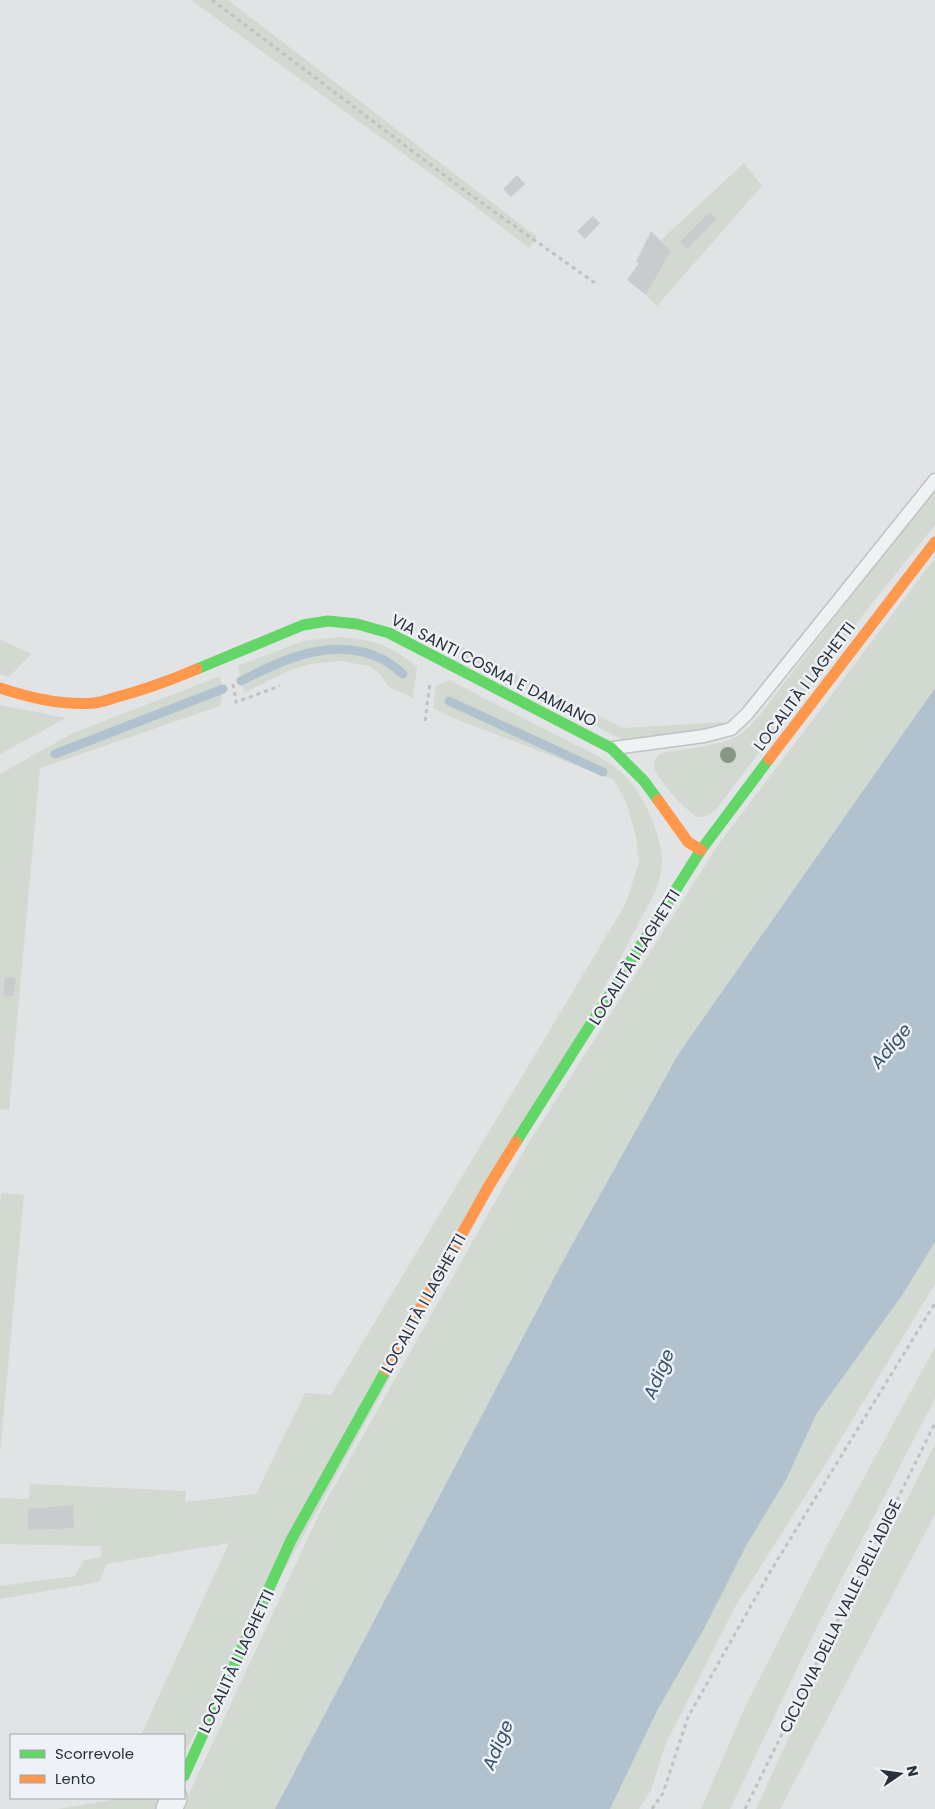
<svg xmlns="http://www.w3.org/2000/svg" width="935" height="1809" viewBox="0 0 935 1809" font-family="Poppins,sans-serif">
  <style>
    .green { fill: #d2d9d1 }
    .water { fill: #b1c1ce }
    .lines { fill: none; stroke-linecap: round; stroke-linejoin: round }
    .stream { stroke: #b1c1ce; stroke-width: 9 }
    .building { fill: #c9cbcd }
    .lane-casing { stroke: #bfc1c3; stroke-width: 15 }
    .street-casing { stroke: #bfc1c3; stroke-width: 28 }
    .path { stroke: #bfc1c4; stroke-width: 3; stroke-dasharray: 4 4; stroke-linecap: butt }
    .lane { stroke: #f0f1f3; stroke-width: 12 }
    .street { stroke: #f0f1f3; stroke-width: 25 }
    .fast { stroke: #63d668; stroke-width: 11 }
    .slow { stroke: #ff974d; stroke-width: 11 }
    .tree { fill: #889686 }
    .labels { text-anchor: middle; stroke-width: 5; stroke-linejoin: round; paint-order: stroke }
    .street-label { font-size: 16px; fill: #29313d; stroke: #eef1f5 }
    .water-label { font-size: 18px; font-style: italic; fill: #37526d; stroke: #eef1f5 }
  </style>
  <rect width="100%" height="100%" fill="#e1e3e5"/>
  <path class="green" d="M191,0H228L537,237L529,248L463,197Z
    M744,163L762,186L657,306L646,295L671,252L661,240Z
    M935,490V525L869,607L715,811C710,814 706,817 700,817C689,816 655,777 654,766C653,760 658,756 661,753C683,749 721,746 739,735C747,730 753,722 759,716L903,529Z
    M935,558V688L679,1053L563,1261L275,1809H182L321,1510L526,1147L718,845Z
    M426,629L623,728L726,722L719,726C694,730 643,744 621,739L426,636Z
    M339,637C371,639 392,645 417,667L413,698L389,687L381,675L370,666L340,661L310,664L288,671L244,693L238,666L303,641Z
    M0,639L31,654L9,677L0,674Z
    M220,676L223,689L220,706L40,768L9,1110L0,1109V774L71,734Z
    M449,680C486,699 523,718 560,737C581,748 609,759 625,776C644,794 664,840 662,866C661,873 659,881 657,888L621,957L184,1753V1735H141L229,1543L107,1564L99,1582L0,1599V1586L75,1576L84,1560L101,1557V1546L0,1544V1498L29,1499L30,1484L186,1491L185,1502L256,1494L305,1393L331,1395L626,903L639,862L636,837L627,804L614,780L451,717L433,708L436,686Z
    M0,705L66,718L0,754Z
    M1,1193L24,1195L0,1453V1205Z
    M935,1242V1284L828,1460L735,1607L665,1745L651,1790L639,1809H610L658,1709L704,1629L746,1546L786,1480L817,1413L903,1294Z
    M935,1347V1398L818,1625L730,1809H701L745,1707L823,1553Z
    M935,1444V1514L780,1809H756L811,1689Z
    M112,1798H163L157,1809H58L111,1800Z"/>
  <path class="water" d="M935,688V1242L903,1294L817,1413L786,1480L746,1546L704,1629L658,1709L610,1809H275L563,1261L679,1053Z"/>
  <g class="lines">
    <path class="stream" d="M241,681C285,658 336,635 384,660C391,664 397,669 403,674
      M449,701L603,772
      M55,754L223,689"/>
  </g>
  <path class="building" d="M517,175L525,184L511,197L503,189Z
    M710,212L717,219L687,249L680,242Z
    M593,216L600,223L585,239L577,231Z
    M651,231L671,251L646,295L627,280L639,263L636,262Z
    M5,977L16,978L13,996L3,995Z
    M73,1505L74,1528L28,1530V1509Z"/>
  <g class="lines">
    <defs>
      <path id="lane" d="M614,748L704,736L731,729L747,714L935,480"/>
      <path id="street" d="M169,1809L174,1798"/>
    </defs>
    <use href="#lane" class="lane-casing"/>
    <use href="#street" class="street-casing"/>
    <path class="path" d="M212,0L468,193L595,283
      M233,684L236,702L280,686
      M425,721L430,683
      M652,1809L663,1793L688,1717L770,1572L935,1303
      M745,1809L935,1423"/>
    <use href="#lane" class="lane"/>
    <use href="#street" class="street"/>
    <path class="fast" d="M197,669L303,625L328,621L357,624L389,633L611,748L644,781L658,800
      M516,1142L701,850L769,759
      M184,1776L291,1540L386,1370"/>
    <path class="slow" d="M0,688C30,698 62,706 94,703C102,702 110,699 117,697C144,690 171,680 197,669
      M769,759L935,542
      M658,800L688,842L701,850
      M386,1370L487,1189L516,1142"/>
  </g>
  <circle class="tree" cx="728" cy="755" r="8"/>
  <g class="labels">
    <g class="street-label">
      <text transform="translate(494 670) rotate(27)" y="6">VIA SANTI COSMA E DAMIANO</text>
      <text transform="translate(804 686) rotate(-53)" y="6">LOCALITÀ I LAGHETTI</text>
      <text transform="translate(634 957) rotate(-58)" y="6">LOCALITÀ I LAGHETTI</text>
      <text transform="translate(423 1303) rotate(-61)" y="6">LOCALITÀ I LAGHETTI</text>
      <text transform="translate(840 1616) rotate(-64)" y="6">CICLOVIA DELLA VALLE DELL'ADIGE</text>
      <text transform="translate(236 1661) rotate(-65)" y="6">LOCALITÀ I LAGHETTI</text>
    </g>
    <g class="water-label">
      <text transform="translate(891 1046) rotate(-50)" y="6">Adige</text>
      <text transform="translate(659 1374) rotate(-67)" y="6">Adige</text>
      <text transform="translate(498 1745) rotate(-67)" y="6">Adige</text>
    </g>
  </g>
  <rect x="10" y="1734" width="175" height="65" fill="#eef1f5" stroke="#9fa4ab"/>
  <rect x="20" y="1750" width="25" height="8" fill="#63d668" stroke="#9fa4ab"/>
  <text x="55" y="1759" font-size="15" fill="#29313d">Scorrevole</text>
  <rect x="20" y="1775" width="25" height="8" fill="#ff974d" stroke="#9fa4ab"/>
  <text x="55" y="1784" font-size="15" fill="#29313d">Lento</text>
  <g transform="translate(900 1774) rotate(77)" stroke="#eef1f5" stroke-width="4" paint-order="stroke">
  <path d="M0-4L9 19L0 12L-9 19Z" fill="#29313d"/>
  <text y="-8" font-size="14" font-weight="bold" text-anchor="middle" fill="#29313d">N</text>
  </g>
</svg>
